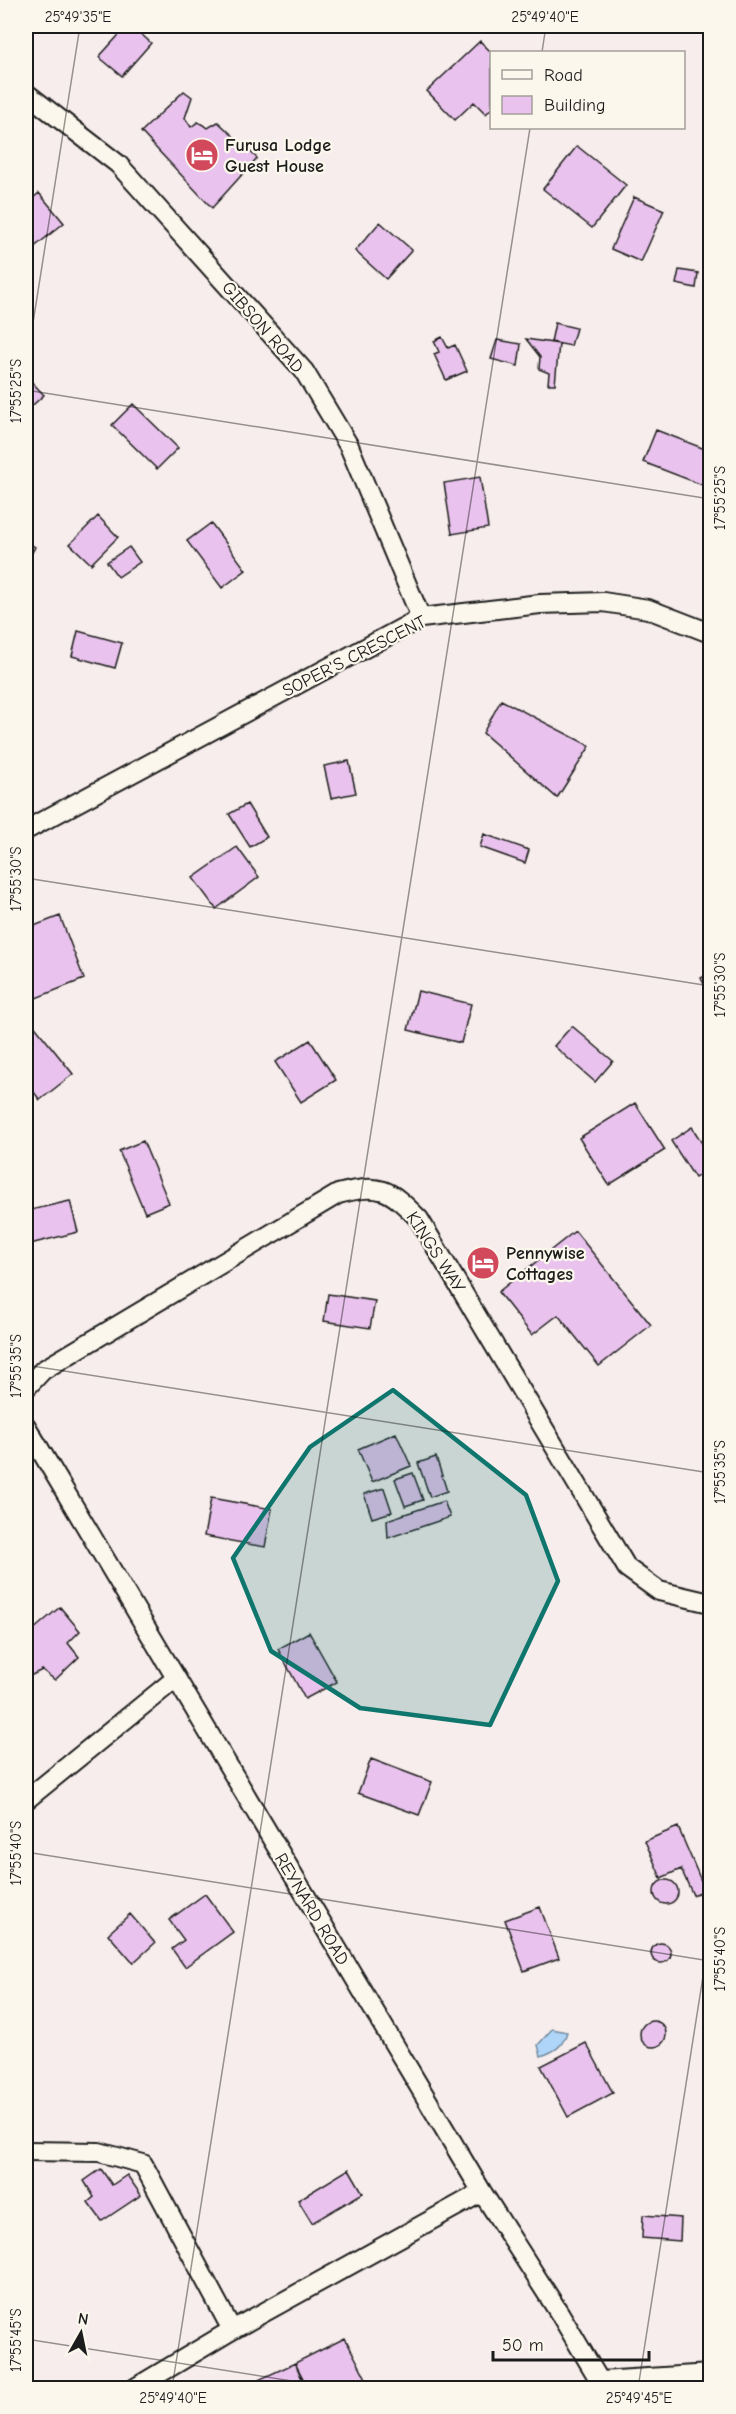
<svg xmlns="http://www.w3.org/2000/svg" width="736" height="2414" viewBox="0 0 736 2414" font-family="'Comic Neue',sans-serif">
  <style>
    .water { fill: #afd5f8; stroke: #748ba0; stroke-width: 1.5 }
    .building { fill: #e9c3ed; stroke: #1c1c1c; stroke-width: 1.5 }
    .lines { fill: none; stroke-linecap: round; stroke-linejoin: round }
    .minor-casing { stroke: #1c1c1c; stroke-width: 22 }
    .minor { stroke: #fbf7ec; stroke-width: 18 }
    .marked { fill: #0f766e; fill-opacity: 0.2; stroke: #0f766e; stroke-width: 4.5; stroke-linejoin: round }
    .ticks { fill: none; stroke: #1c1c1c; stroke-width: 1.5; stroke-opacity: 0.45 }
    .labels { text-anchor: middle; stroke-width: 4.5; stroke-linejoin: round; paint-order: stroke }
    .poi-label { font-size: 18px; font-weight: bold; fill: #1c1c1c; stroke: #fbf7ec; text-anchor: start }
    .street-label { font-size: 18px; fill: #1c1c1c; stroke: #fbf7ec }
    .neatline { fill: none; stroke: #1c1c1c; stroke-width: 2 }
    .ticks-label { font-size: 15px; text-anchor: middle; fill: #1c1c1c }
  </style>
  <rect width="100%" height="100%" fill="#f7edec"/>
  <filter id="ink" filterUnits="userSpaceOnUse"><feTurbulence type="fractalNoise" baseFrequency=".0167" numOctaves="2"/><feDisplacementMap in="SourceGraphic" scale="12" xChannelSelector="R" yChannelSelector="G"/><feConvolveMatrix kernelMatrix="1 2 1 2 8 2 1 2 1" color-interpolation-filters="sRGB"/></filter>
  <g filter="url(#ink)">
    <path class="water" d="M552,2029L567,2032C563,2046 556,2051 541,2056L538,2045Z"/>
    <path class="building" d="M127,26H132L151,43L122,76L99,57Z
      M480,41L492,53V108L486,114L474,102L455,120L427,91Z
      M184,91L192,97L185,118L191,127L198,122L208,128L218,122L257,158L212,208L141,132Z
      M577,146L626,185L592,228L543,189Z
      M39,193L64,223L28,252L26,248V204Z
      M634,197L664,210L641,262L611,249Z
      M380,222L412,250L386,279L355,251Z
      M679,270L698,273L696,288L676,284Z
      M555,323L576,328L571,346L551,342Z
      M442,337L448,348L455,345L467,371L446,380L434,354L439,352L434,341Z
      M526,339L559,344L555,384H548L549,373L539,369L540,357Z
      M497,340L521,344L518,366L491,359Z
      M26,376L44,395L26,411Z
      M133,404L178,448L157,469L112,425Z
      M656,430L710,451V488L643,462Z
      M480,477L488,528L452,534L444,483Z
      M98,516L118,537L91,564L70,544Z
      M211,523L246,570L222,588L187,541Z
      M26,541L35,547L26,564Z
      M129,547L140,562L118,577L107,562Z
      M78,631L122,643L115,668L72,656Z
      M501,700L590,746L557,798L483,733Z
      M349,761L356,793L331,798L324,766Z
      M247,804L267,837L250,847L229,814Z
      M484,834L529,850L525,863L480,847Z
      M237,847L259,877L216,909L193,878Z
      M60,916L84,979L26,1002V929Z
      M710,973V996L701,978Z
      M418,991L471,1004L461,1043L408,1030Z
      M32,1023L73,1074L40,1100L26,1082V1029Z
      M572,1026L613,1061L595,1082L554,1046Z
      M310,1040L336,1080L301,1102L275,1062Z
      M635,1103L665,1150L609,1185L579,1138Z
      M692,1127L710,1156V1168L695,1178L671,1141Z
      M143,1141L169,1203L145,1213L119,1151Z
      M70,1201L78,1232L26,1245V1211Z
      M575,1231L651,1325L599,1366L558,1315L532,1335L498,1292Z
      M328,1294L375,1301L370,1328L324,1321Z
      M396,1433L411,1466L372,1482L358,1449Z
      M436,1457L447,1491L430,1497L418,1463Z
      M413,1473L423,1500L405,1506L395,1479Z
      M384,1488L392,1512L372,1518L364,1494Z
      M211,1498L272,1509L265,1547L204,1536Z
      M444,1501L450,1517L388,1538L387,1520Z
      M60,1607L80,1631L68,1643L79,1657L55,1680L42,1670L26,1678V1636Z
      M309,1632L337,1682L305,1699L278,1649Z
      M371,1759L432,1782L419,1815L358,1793Z
      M678,1827L705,1890L693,1895L681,1869L661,1878L645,1841Z
      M654 1892a12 12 0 1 1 24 0a12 12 0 1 1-24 0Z
      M205,1894L233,1932L185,1967L172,1949L184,1940L169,1920Z
      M540,1907L559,1958L524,1971L505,1920Z
      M130,1914L155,1943L133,1963L108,1934Z
      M651 1953a10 10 0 1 1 20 0a10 10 0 1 1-20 0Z
      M640 2034a13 13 0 1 1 26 0a13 13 0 1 1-26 0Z
      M586,2043L613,2093L568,2117L541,2066Z
      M101,2169L112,2185L127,2175L141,2195L102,2221L88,2202L94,2197L84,2181Z
      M349,2169L363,2193L312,2223L298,2200Z
      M643,2215L681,2218L680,2241L642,2238Z
      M345,2338L371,2388H308L295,2363Z
      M295,2363L306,2388H241Z"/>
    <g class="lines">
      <defs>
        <path id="minor" d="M26,93L118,164L304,371L349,446L421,618
          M26,830L421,618L540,604L603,602L648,609L710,633
          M26,1388L43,1370L338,1194C381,1183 388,1188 419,1219L627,1568L659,1591L710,1603
          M26,1426L482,2192L560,2314L604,2388
          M26,1800L175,1679
          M26,2151L99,2152L143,2164L232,2330
          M601,2381L710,2374
          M135,2388L232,2330L482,2192"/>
      </defs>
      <use href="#minor" class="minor-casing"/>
      <use href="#minor" class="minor"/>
    </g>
  </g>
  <path class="marked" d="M393,1390L526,1495L558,1581L490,1725L360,1708L271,1651L233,1558L310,1447Z"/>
  <path class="ticks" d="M542,52L546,26M26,367L80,26M26,390L710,499M26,878L710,986M26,1365L710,1473M26,1852L710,1961M26,2339L336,2388M172,2388L530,128M638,2388L710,1932"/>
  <defs>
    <symbol id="hotel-disc" viewBox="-11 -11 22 22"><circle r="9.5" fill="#d1495b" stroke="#fbf7ec"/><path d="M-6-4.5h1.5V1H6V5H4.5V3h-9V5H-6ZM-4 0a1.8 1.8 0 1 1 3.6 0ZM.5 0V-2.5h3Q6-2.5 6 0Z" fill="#fff"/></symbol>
  </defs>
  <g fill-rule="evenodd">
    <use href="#hotel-disc" x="183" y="136" width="38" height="38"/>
    <use href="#hotel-disc" x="464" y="1244" width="38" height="38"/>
  </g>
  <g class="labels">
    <g class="poi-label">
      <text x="225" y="151">Furusa Lodge<tspan x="225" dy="21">Guest House</tspan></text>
      <text x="506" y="1259">Pennywise<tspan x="506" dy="21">Cottages</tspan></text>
    </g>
    <g class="street-label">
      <text transform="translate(263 327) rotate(49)" y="6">GIBSON ROAD</text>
      <text transform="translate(354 656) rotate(-27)" y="6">SOPER'S CRESCENT</text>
      <text transform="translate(436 1252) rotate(57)" y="6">KINGS WAY</text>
      <text transform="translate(312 1909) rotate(59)" y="6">REYNARD ROAD</text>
    </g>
  </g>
  <rect width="736" height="2414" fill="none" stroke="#fbf7ec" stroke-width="66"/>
  <rect x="490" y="51" width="195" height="78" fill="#fbf7ec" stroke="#a29f99" stroke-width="1.5"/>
  <rect x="502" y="70" width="30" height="9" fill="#fbf7ec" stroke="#a29f99" stroke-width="1.5"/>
  <text x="544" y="81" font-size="18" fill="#1c1c1c">Road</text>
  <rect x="502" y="96" width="30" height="18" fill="#e9c3ed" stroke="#a29f99" stroke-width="1.5"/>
  <text x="544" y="111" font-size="18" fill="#1c1c1c">Building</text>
  <g transform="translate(81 2333) rotate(9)" stroke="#fbf7ec" stroke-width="4.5" paint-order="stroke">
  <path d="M0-4.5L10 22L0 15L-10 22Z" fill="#1c1c1c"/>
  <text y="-9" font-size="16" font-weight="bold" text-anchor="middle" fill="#1c1c1c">N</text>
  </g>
  <path d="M493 2351v9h156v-9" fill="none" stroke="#1c1c1c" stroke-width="3"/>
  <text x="502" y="2351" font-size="18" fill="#1c1c1c" stroke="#fbf7ec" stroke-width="4.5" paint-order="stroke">50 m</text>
  <rect x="33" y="33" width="670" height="2348" class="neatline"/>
  <g class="ticks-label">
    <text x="78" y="22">25°49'35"E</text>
    <text x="545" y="22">25°49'40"E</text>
    <text transform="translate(16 391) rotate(-90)" y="5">17°55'25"S</text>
    <text transform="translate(720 498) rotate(-90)" y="5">17°55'25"S</text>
    <text transform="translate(16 879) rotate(-90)" y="5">17°55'30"S</text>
    <text transform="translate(720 985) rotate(-90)" y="5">17°55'30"S</text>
    <text transform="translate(16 1366) rotate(-90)" y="5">17°55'35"S</text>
    <text transform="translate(720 1472) rotate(-90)" y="5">17°55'35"S</text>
    <text transform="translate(16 1853) rotate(-90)" y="5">17°55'40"S</text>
    <text transform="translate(720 1959) rotate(-90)" y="5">17°55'40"S</text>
    <text transform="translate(16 2340) rotate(-90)" y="5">17°55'45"S</text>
    <text x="173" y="2403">25°49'40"E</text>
    <text x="639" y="2403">25°49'45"E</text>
  </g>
</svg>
